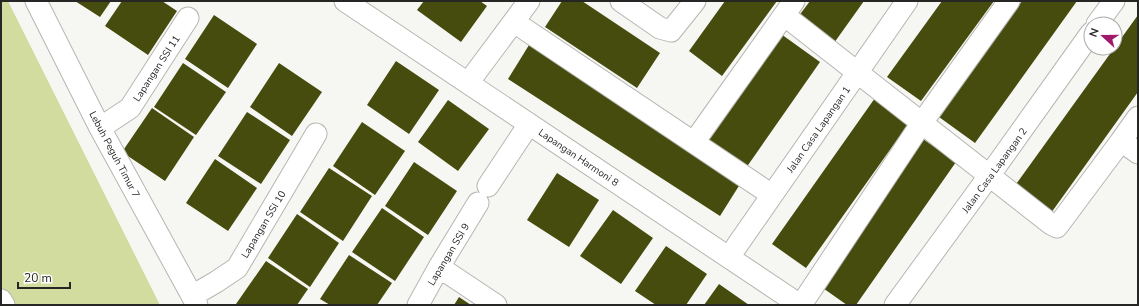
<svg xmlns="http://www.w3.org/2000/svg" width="1139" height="306" viewBox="0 0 1139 306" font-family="'Nunito Sans',sans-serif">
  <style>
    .green { fill: #d3dc9f }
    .building { fill: #464c0d }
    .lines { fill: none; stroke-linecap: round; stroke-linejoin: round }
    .minor-casing { stroke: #b5b6b2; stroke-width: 23 }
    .minor { stroke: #fff; stroke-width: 21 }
    .labels { text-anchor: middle; stroke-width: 4; stroke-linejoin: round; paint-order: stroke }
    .street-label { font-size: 10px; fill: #262725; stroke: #fff }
  </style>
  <rect width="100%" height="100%" fill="#f6f7f2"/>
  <path class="green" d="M1,1H8L160,305H8L1,291Z"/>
  <path class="building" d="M75,1H111L100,17Z
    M122,1H162L177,11L148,55L105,26Z
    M424,1H480L487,6L461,42L417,10Z
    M562,1H582L660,53L637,88L545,27Z
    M725,1H777L722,76L689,51Z
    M810,1H864L834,43L798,17Z
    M942,1H994L921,101L887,77Z
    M1022,1H1077L975,143L939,117Z
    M214,15L257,44L228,88L185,59Z
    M1138,15V92L1051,213L1014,187Z
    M781,34L820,62L746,168L707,140Z
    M529,45L742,181L720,216L508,79Z
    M396,61L439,90L409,134L367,105Z
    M183,63L226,92L196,135L154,107Z
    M279,63L322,92L292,136L250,107Z
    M875,98L909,123L806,268L772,244Z
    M448,100L489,129L458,171L418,142Z
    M152,108L194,137L165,181L122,152Z
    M247,112L290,140L261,184L218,156Z
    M362,122L405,151L375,195L333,166Z
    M923,139L956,162L856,305H847L820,286Z
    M215,159L257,188L228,231L186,203Z
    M414,162L457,191L428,235L385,206Z
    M329,168L372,196L343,241L300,212Z
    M557,173L599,200L569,247L527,220Z
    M382,208L424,237L395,281L352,252Z
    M613,210L653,238L621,284L580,256Z
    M297,214L339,243L310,287L268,258Z
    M666,246L707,274L686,305H656L635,291Z
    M349,255L392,283L377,305H330L320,299Z
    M266,261L308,289L297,305L236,304Z
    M719,284L749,305H704Z
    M459,297L471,305H454Z"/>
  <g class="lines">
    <defs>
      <path id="minor" d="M36,1L100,128L197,305
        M345,1L800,305
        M621,1L660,28L671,31L695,1
        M784,15L1051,224L1057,227L1121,141
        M514,22L772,195
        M1097,24L1114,1
        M468,83L529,1
        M1138,117L1121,141L1138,153
        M100,128L130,108L188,18
        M694,142L794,1
        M488,186L529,124
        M729,257L907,1
        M439,267L496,305
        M192,296L216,282L237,268L316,134
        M1,300L4,305
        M418,305L439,267L478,203
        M801,305L921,124L1009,1
        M895,305L989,176L1091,33"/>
    </defs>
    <use href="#minor" class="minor-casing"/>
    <use href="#minor" class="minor"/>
  </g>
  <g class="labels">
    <g class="street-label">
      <text transform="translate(156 68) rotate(-57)" y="4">Lapangan SSI 11</text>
      <text transform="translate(818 129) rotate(-55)" y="4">Jalan Casa Lapangan 1</text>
      <text transform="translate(115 154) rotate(62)" y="4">Lebuh Peguh Timur 7</text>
      <text transform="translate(579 157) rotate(34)" y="4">Lapangan Harmoni 8</text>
      <text transform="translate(994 170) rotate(-54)" y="4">Jalan Casa Lapangan 2</text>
      <text transform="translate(263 224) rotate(-59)" y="4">Lapangan SSI 10</text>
      <text transform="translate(448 254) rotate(-59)" y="4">Lapangan SSI 9</text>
    </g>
  </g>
  <rect width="1139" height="306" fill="none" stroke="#262725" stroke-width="4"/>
  <g transform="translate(1103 36) rotate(291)"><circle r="19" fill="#ffffff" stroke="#a8a9a8"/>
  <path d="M0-3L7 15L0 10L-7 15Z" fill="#9f1a6a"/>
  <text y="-6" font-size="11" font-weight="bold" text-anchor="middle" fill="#262725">N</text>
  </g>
  <path d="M18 282v6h52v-6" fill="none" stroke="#262725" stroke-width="2"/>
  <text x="24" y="282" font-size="12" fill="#262725" stroke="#ffffff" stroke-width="3" paint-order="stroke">20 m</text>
</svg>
